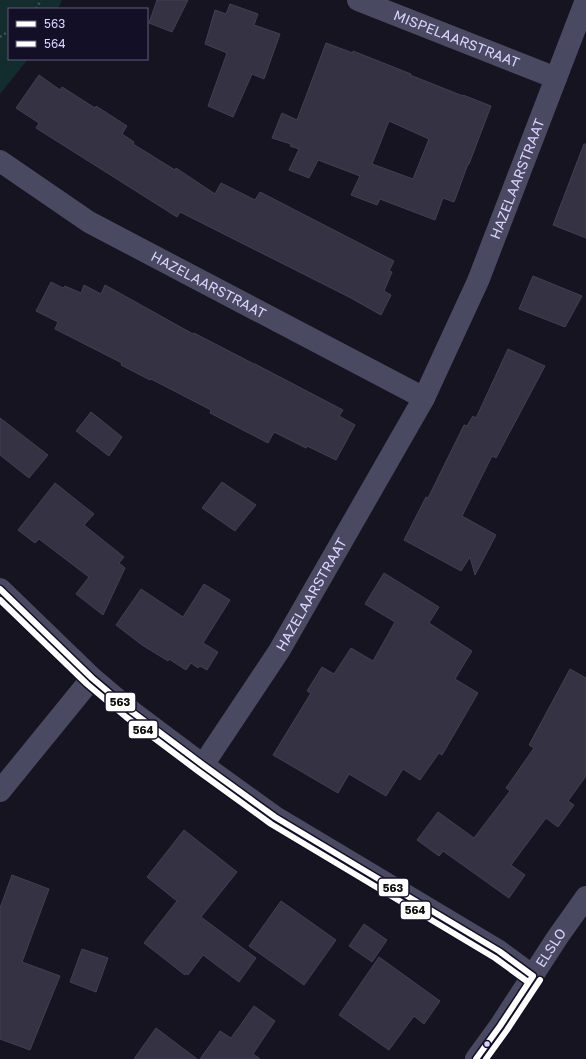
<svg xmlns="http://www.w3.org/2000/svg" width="586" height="1059" viewBox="0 0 586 1059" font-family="'Golos Text',sans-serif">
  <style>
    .green { fill: #132c2d }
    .building { fill: #343243; stroke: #433f54; fill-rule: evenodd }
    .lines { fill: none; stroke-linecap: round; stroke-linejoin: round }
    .path { stroke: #44505f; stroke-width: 2.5; stroke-dasharray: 2 3; stroke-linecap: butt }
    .minor { stroke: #4a4962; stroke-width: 22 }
    .bus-1-casing { stroke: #130f26; stroke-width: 9 }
    .bus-2-casing { stroke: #130f26; stroke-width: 9 }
    .bus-1 { stroke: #fff; stroke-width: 6 }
    .bus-2 { stroke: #fff; stroke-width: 6 }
    .bus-dot { fill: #d9d4ff; stroke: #130f26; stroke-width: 1.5 }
    .labels { text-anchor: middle; stroke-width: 3; stroke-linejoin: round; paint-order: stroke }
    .street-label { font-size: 14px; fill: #d9d4ff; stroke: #130f26 }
    .line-badge { stroke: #130f26; stroke-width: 1.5 }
    .pale-badge-label { font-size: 11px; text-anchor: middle; font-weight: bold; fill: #111 }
  </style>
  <rect width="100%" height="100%" fill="#161421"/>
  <path class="green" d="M0,0H62L58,9H9V59H28L0,94Z"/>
  <path class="building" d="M157,0H188L172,32L149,23Z
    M230,4L258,14L254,25L280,34L264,79L252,74L233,117L208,106L227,53L205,44L215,10L226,14Z
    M326,43L353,53V51L411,74L410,75L463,96V95L491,106L469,164H468L454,202L443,198L435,220L380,199L377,205L351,195L360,176L318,160L309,178L289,170L299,149L290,146L291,144L272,138L282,113L297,120ZM389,121L429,139L413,179L372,164Z
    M39,75L60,90L62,87L95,108L96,106L127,126L122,134L134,142L133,144L175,170L176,168L215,194L221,183L255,200L260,192L394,261L389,271L392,272L384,291L391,295L381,315L349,297L180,212L177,217L36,128L39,123L16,108Z
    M584,144H586V238L553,225Z
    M533,276L582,296L565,327L519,309Z
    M51,282L63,288L65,286L81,293L84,285L101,294L105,285L193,334L194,333L254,364H255L343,410L339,416L355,425L336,460L307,446L306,448L274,432L268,443L210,413L211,410L151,379L150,380L121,365L122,363L55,329L58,322L36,311Z
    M508,349L545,366L496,458L492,456L462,516L496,535L475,575L470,557L461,571L404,540L426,497L428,498L464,425L467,426L473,416L476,418Z
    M91,412L122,437L109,456L76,431Z
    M0,418L48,455L29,478L0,455Z
    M222,482L256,505L235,531L202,508Z
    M55,483L94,514L84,525L124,557L119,563L125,568L103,615L76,594L89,577L39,539L35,543L18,530Z
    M384,573L439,607L429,623L472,651L455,679L478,693L442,755L439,753L420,780L403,769L386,796L349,774L338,793L273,755L311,693L307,691L322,667L334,674L351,648L373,661L395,622L365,604Z
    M204,584L230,600L203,643L218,652L207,670L200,666L198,668L191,663L186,670L169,659L168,661L142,645L116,625L141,589L183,617Z
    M570,669L586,678V776L568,801L574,805L558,827L546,818L511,865L525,875L509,898L443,851L439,856L417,840L438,812L474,838L510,791L506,788L534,748L529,745Z
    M184,830L237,872L201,917L256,958L239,982L203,955L188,975L186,973L185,975L144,943L177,901L147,877Z
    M12,875L49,889L22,962L60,976L30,1050L0,1039V908Z
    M281,901L336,940L304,985L249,946Z
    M364,924L387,940L372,962L349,946Z
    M82,949L108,958L96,992L70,982Z
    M379,957L440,1001L424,1024L414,1016L389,1050L339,1015Z
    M254,1006L275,1021L253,1054L260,1059H200L220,1031L231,1038Z
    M156,1028L197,1059H134Z"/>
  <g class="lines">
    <path class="path" d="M36,9L41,0
      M0,37L9,31"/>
    <g class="minor">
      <path id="s1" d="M358,0L556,78"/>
      <path id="s2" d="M0,161L89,222L424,398"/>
      <path d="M0,589L92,678L131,711L203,765L275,817L499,951L533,976"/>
      <path id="s3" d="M203,765L279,651L424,398L478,281L586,0"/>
      <path d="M0,791L92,678"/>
      <path id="s4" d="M476,1059L500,1026L557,938L586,897"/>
    </g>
    <defs>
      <path id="bus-1" d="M0,589L92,678L131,711L203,765L275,817L499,951L533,976
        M476,1059L500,1026L533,976"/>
      <path id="bus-2" d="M0,600L87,684L126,717L198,771L271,824L495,958L528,982
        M486,1059L507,1030L540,980"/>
    </defs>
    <use href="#bus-1" class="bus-1-casing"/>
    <use href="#bus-2" class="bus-2-casing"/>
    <use href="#bus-1" class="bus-1"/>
    <use href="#bus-2" class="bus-2"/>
  </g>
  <circle class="bus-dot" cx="487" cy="1044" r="3.5"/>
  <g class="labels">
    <g class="street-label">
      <text dy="5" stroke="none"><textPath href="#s1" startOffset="106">MISPELAARSTRAAT</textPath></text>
      <text dy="5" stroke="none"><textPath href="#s3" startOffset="667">HAZELAARSTRAAT</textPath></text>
      <text dy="5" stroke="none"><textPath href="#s2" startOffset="243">HAZELAARSTRAAT</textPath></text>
      <text dy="5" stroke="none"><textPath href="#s3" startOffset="202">HAZELAARSTRAAT</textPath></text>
      <text dy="5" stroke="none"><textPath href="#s4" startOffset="134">ELSLO</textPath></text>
    </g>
  </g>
  <g class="line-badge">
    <rect x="105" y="692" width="31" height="20" rx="4" fill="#fff"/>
    <rect x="128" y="720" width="30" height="19" rx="4" fill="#fff"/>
    <rect x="378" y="878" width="31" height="19" rx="4" fill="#fff"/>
    <rect x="400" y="901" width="31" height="19" rx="4" fill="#fff"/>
  </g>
  <g class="pale-badge-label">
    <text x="120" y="706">563</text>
    <text x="143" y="734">564</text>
    <text x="393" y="892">563</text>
    <text x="415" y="914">564</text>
  </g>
  <rect x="8" y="8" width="140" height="52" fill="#130f26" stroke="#625e7d"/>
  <rect x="16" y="21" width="20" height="6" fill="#ffffff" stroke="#625e7d"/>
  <text x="44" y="28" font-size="12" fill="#d9d4ff">563</text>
  <rect x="16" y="41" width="20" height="6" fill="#ffffff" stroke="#625e7d"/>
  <text x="44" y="48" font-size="12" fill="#d9d4ff">564</text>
</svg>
